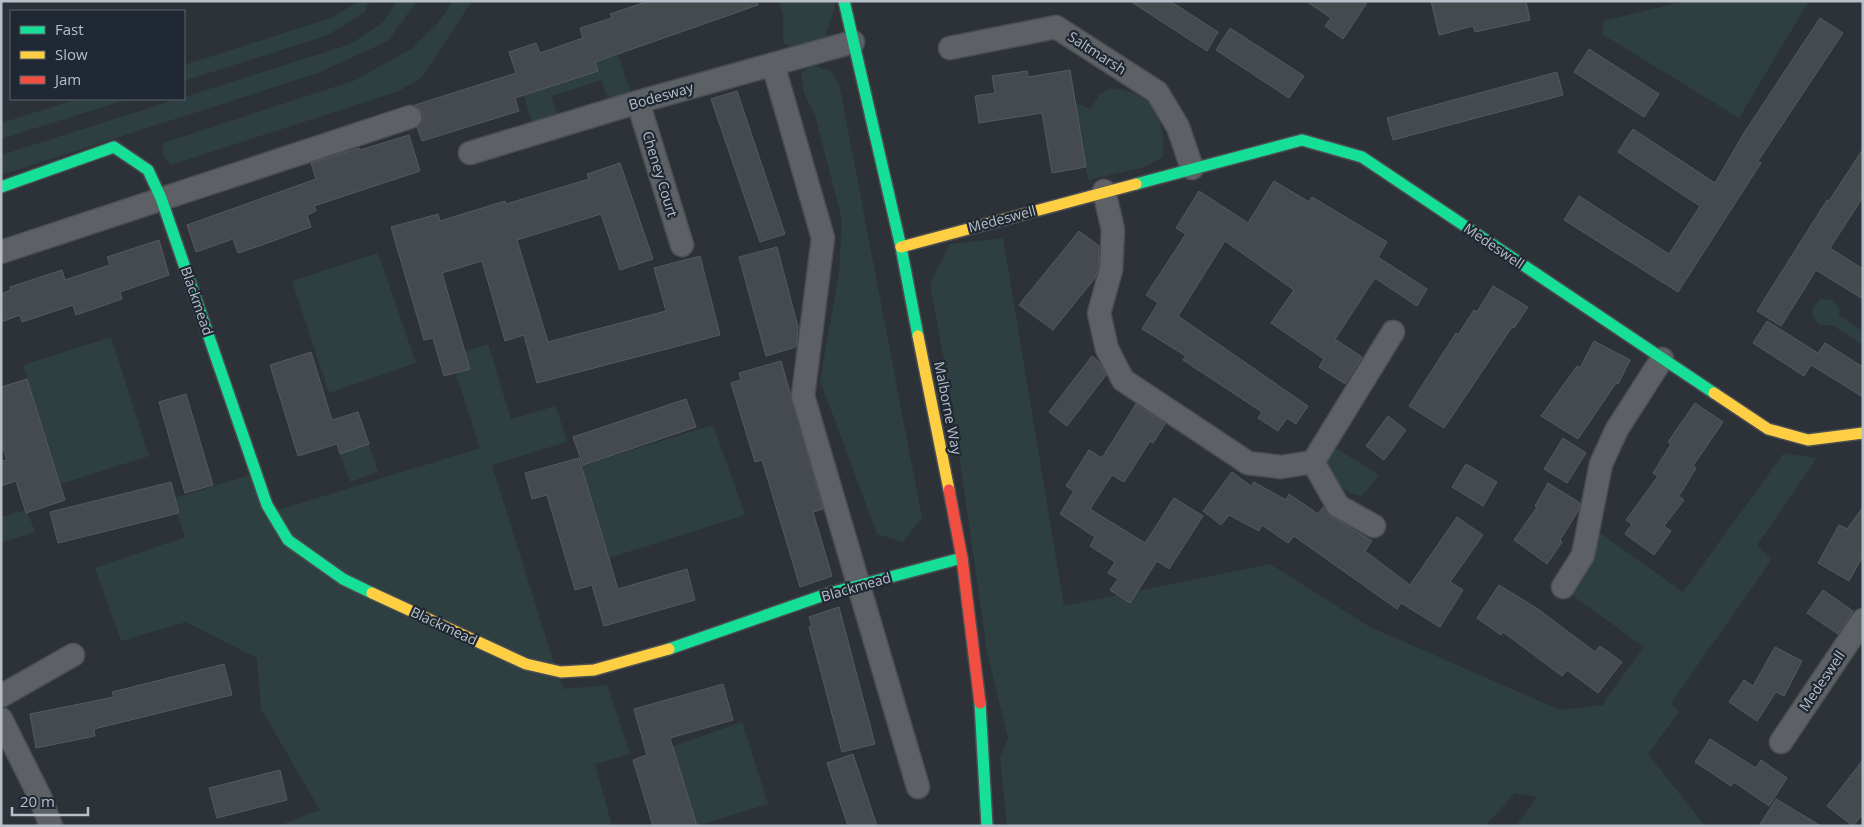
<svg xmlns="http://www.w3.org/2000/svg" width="1864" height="827" viewBox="0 0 1864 827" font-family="'Open Sans',sans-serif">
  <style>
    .green { fill: #2d3f40 }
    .building { fill: #454a4f; stroke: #555a60 }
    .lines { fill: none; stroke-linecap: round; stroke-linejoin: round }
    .street-casing { stroke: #4b4e53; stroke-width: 25 }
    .fast-casing { stroke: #4b4e53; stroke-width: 14 }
    .slow-casing { stroke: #4b4e53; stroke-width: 14 }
    .jam-casing { stroke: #4b4e53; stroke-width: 14 }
    .street { stroke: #5d6166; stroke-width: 22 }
    .fast { stroke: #16e098; stroke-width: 11 }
    .slow { stroke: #ffcf43; stroke-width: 11 }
    .jam { stroke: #f24e42; stroke-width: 11 }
    .labels { text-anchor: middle; stroke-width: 4.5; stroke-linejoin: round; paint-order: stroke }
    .street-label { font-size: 14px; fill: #b8bfc8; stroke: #202933 }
  </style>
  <rect width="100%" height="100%" fill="#2d3238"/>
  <path class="green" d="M360,1H369L365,12L328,35L184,81V65L331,18Z
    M397,1H417L388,41L318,73L1,175V155L351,44L383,22Z
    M453,1H472L422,77L399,91L171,165L163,155V143L356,80L411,49L437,24Z
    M779,1H834L835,6L824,40L795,50L783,42V15Z
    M1685,1H1809L1739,118L1602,34L1604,21Z
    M618,55L631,93L608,100L602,80L551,96L558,117L533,125L520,85L598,71L595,62Z
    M812,65L831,71L840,88L922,518L903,542L877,534L820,380L839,273L842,220L815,115L804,93L801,74Z
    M1111,88C1154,92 1165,117 1163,157L1145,167L1088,180L1074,102L1090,109L1100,94Z
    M77,99H128L1,139V123Z
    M1003,238L1064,606L1270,564L1370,627L1496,682L1560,710L1604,705L1603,703L1644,647L1562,588L1584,560L1600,533L1683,592L1784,453L1817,458L1757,545L1772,559L1671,703L1679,712L1648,754L1705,826H1516L1537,797L1515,793L1485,826H1007L1000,758L1008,738L987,652L952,405L930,284L950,244Z
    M378,253L416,363L329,393L292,281Z
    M1821,299L1832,300L1839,308V315L1863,331V345L1832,325H1820L1813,317V307Z
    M111,337L149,456L61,484L23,365Z
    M488,344L511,419L556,406L567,442L492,465L549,648L564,689L607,685L630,754L595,764L612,826H278L320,810L261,709L257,658L186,622L121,641L95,568L185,537L172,499L253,474L275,511L480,448L450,356Z
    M713,425L745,515L609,558L580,466Z
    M369,444L378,472L350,482L340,454Z
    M1336,448L1379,475L1362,496C1339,492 1336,482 1325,463Z
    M27,510L35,532L1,543V517Z
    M742,722L768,804L696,826L668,748Z"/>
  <path class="building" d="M649,1H757L758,5L595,62L598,71L515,98L519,111L422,141L417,127L423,120V113L415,105L516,73L509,52L536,43L540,53L583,38L580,28L612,18L610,14Z
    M1130,1H1170L1218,32L1207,51Z
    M1306,1H1368L1343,39L1325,26L1331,18Z
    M1431,1H1526L1530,20L1475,32L1473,26L1439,35Z
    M1820,18L1843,33L1758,161L1761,163L1678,292L1564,220L1579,196L1669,254L1700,206L1618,152L1633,129L1715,183L1744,133Z
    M1230,28L1304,76L1289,98L1216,50Z
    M1589,49L1659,94L1644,117L1574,72Z
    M1070,70L1086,167L1052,173L1042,113L979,123L975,96L995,93L992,76L1027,71L1028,77Z
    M1557,72L1563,95L1393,140L1387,118Z
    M737,91L785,234L760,242L711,99Z
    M409,135L420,171L314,206L316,211L307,215L311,227L262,245L238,253L233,239L196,252L187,225L316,179L311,163L359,148L360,150Z
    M1863,149V197L1830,248L1863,269V299L1816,270L1781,326L1757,311L1827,200L1829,201Z
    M620,163L653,259L620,270L601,214L517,240L548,342L666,311L654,268L700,256L720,335L537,383L524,335L505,341L482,261L442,273L470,369L444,376L433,338L424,340L391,227L438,214L440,221L505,201L506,204L589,179L587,174Z
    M1274,181L1309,202L1312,197L1387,242L1378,257L1427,289L1417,306L1375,278L1335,339L1362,357L1345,384L1319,367L1324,359L1271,323L1294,290L1225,241L1178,316L1308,406L1296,424L1287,418L1278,431L1258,418L1262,412L1183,360L1186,356L1142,329L1158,303L1146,295L1186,234L1176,228L1199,191L1248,223Z
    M1079,231L1099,246L1098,268L1095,278L1053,330L1019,305Z
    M159,240L169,275L120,292L122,299L76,315L73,305L22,322L20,315L1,322V294L11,290L10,287L62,270L65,280L110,265L107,257Z
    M777,247L798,327L796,347L766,356L739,257Z
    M1493,286L1528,307L1514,328L1512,327L1444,428L1409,406L1456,333L1458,335L1474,310L1477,312Z
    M1767,321L1818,353L1825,343L1863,367V397L1811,365L1804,376L1753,343Z
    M1594,341L1630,360L1618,384L1616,383L1578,439L1541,416L1577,366L1580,368Z
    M311,352L332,420L358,412L369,444L340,454L337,444L298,456L270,365Z
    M1092,356L1098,361L1106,375L1067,426L1049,412Z
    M781,361L823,509L813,512L832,576L800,587L762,460L755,462L731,383L741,380L739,373Z
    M27,379L65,500L26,513L16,481L1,486V461L7,460L1,443V387Z
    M186,394L213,485L185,493L159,402Z
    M686,399L696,427L583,465L573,437Z
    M1695,403L1723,422L1693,466L1696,468L1679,496L1684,500L1664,526L1671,531L1654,555L1625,534L1632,524L1626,520L1658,476L1653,473L1671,444L1668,442Z
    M1136,404L1165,424L1153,443L1150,441L1124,482L1112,475L1090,509L1145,543L1174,498L1203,516L1169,569L1157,561L1130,603L1110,590L1118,579L1108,573L1115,562L1090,546L1095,537L1060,514L1074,491L1066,486L1089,450L1102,458Z
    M1388,416L1406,430L1384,460L1366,446Z
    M1563,438L1586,453L1567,483L1544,469Z
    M579,458L618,589L687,569L695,600L604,626L592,585L575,590L547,495L532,499L525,473Z
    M1466,464L1497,482L1483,506L1452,487Z
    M1232,472L1251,486L1254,482L1286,500L1289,494L1318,514L1323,507L1332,517L1372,541L1365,551L1410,585L1457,517L1483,535L1450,582L1463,590L1440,627L1401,603L1397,609L1294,536L1288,543L1262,525L1259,531L1229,515L1221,525L1203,511Z
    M171,482L179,513L58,543L50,512Z
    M1548,483L1580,503L1578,511L1560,540L1562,542L1547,564L1514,540L1537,507L1535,506Z
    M1863,507V556L1849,581L1818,563L1839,525L1847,529Z
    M1499,585L1538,609L1595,652L1600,646L1622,662L1598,693L1567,670L1562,676L1503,632L1501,635L1477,618Z
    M1823,590L1853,611L1838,634L1807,613Z
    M839,607L875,744L842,752L809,627L812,626L809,617Z
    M1775,647L1802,661L1784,696L1776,692L1757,721L1729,702L1744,680L1753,686Z
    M224,664L232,695L94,729L95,736L36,748L30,714L114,697L112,692Z
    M723,684L733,720L670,738L697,826H653L633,760L647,755L634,709Z
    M1710,739L1756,768L1761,760L1787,778L1769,806L1734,782L1731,786L1695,762Z
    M853,754L877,826H848L827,763Z
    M1863,760V814L1853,826L1827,806Z
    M280,770L287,800L217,818L209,788Z
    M1776,799L1821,826H1759Z"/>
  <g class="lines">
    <defs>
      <path id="street" d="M950,48L1056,27L1157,92L1178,127L1192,168
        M773,64L823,238L803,396L918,787
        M638,102L682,245
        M470,153L638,102L853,42
        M1104,191L1113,230L1111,270L1099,313L1107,349L1123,380L1248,463L1281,467L1313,462L1393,332
        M1,252L410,117
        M1313,462L1338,506L1374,526
        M1563,587L1583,555L1601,464L1617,429L1662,359
        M1,696L73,655
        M1,719L40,797L51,826
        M1781,742L1863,620"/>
      <path id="fast" d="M844,1L901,247L918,336
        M1136,184L1302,140L1362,157L1714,393
        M1,187L114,147L148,170L161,198L267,505L288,540L343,579L372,593
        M669,649L830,593L962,558
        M980,703L987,826"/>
      <path id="slow" d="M901,247L1136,184
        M918,336L949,490
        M1714,393L1768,429L1808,440L1863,433
        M372,593L526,664L561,672L594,670L669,649"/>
      <path id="jam" d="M949,490L962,558L980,703"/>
    </defs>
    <use href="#street" class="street-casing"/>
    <use href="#fast" class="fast-casing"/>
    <use href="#slow" class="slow-casing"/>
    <use href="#jam" class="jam-casing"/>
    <use href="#street" class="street"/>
    <use href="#fast" class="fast"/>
    <use href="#slow" class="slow"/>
    <use href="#jam" class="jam"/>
  </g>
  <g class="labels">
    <g class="street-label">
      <text transform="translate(1097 53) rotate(33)" y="5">Saltmarsh</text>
      <text transform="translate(661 96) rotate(-16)" y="5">Bodesway</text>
      <text transform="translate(660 174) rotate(73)" y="5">Cheney Court</text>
      <text transform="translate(1002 219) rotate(-15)" y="5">Medeswell</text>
      <text transform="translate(1494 246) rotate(34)" y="5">Medeswell</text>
      <text transform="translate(197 301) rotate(71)" y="5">Blackmead</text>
      <text transform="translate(948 408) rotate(79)" y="5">Malborne Way</text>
      <text transform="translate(856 587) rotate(-16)" y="5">Blackmead</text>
      <text transform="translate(444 626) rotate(25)" y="5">Blackmead</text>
      <text transform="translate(1822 681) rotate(-56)" y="5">Medeswell</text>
    </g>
  </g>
  <rect width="1864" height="827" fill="none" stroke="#b8bfc8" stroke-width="5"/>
  <rect x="10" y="10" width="175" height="90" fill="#202933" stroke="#5d656f"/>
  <rect x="20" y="26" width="25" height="8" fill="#16e098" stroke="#5d656f"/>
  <text x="55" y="35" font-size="15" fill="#b8bfc8">Fast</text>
  <rect x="20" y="51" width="25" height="8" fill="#ffcf43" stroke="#5d656f"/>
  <text x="55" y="60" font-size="15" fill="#b8bfc8">Slow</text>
  <rect x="20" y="76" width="25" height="8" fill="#f24e42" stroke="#5d656f"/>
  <text x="55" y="85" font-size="15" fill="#b8bfc8">Jam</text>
  <path d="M12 807v8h76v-8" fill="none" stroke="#b8bfc8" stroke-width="2.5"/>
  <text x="20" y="807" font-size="15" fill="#b8bfc8" stroke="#202933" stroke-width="4" paint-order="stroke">20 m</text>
</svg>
